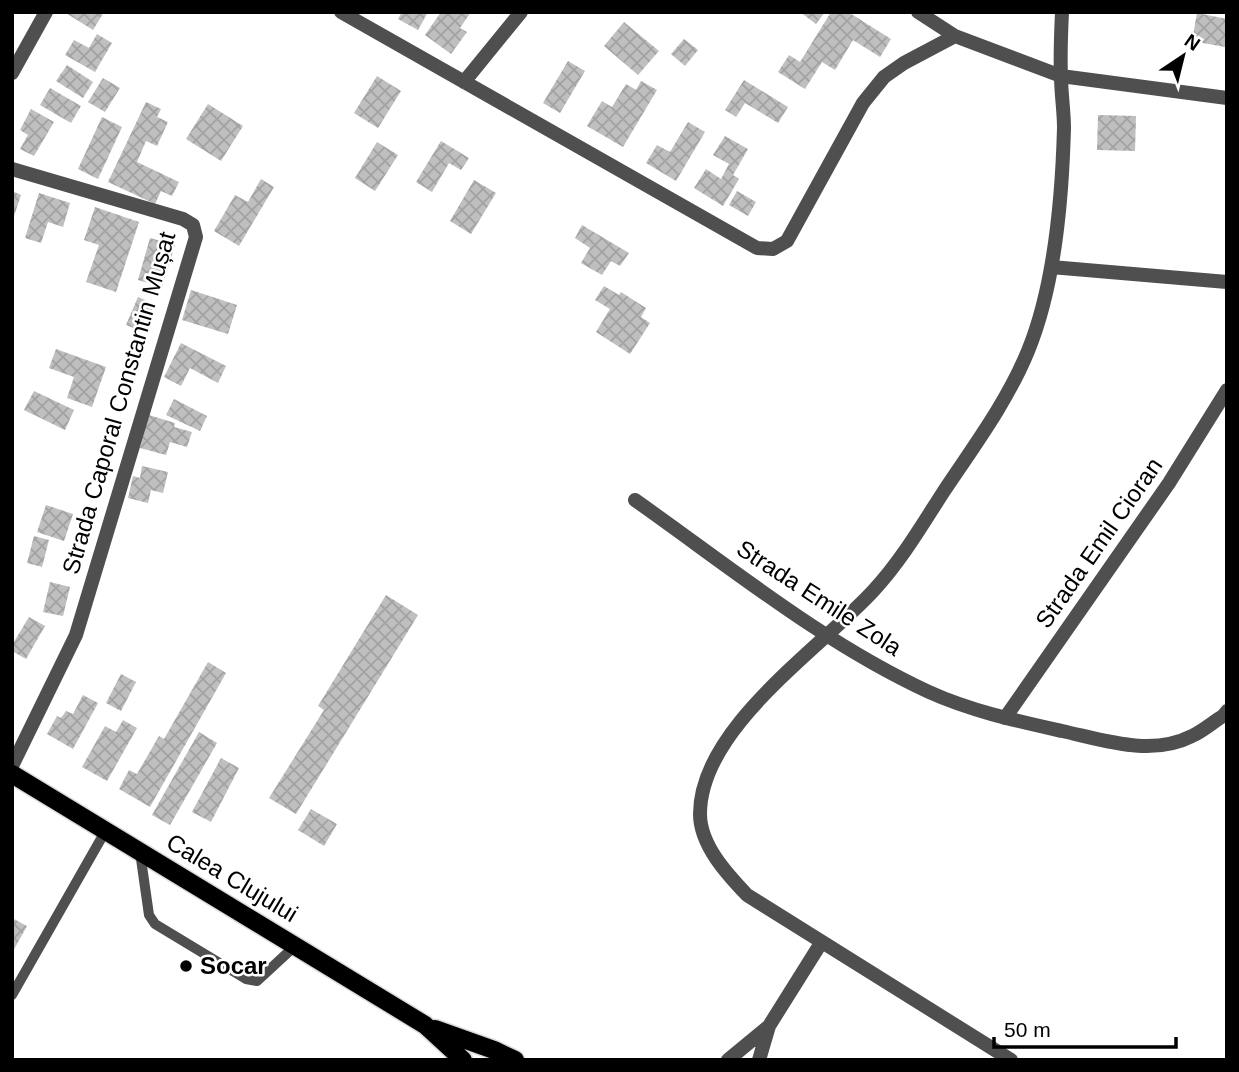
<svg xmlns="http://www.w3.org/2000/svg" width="1239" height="1072" viewBox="0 0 1239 1072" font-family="Helvetica,sans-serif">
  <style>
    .building { fill: url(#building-cross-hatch) }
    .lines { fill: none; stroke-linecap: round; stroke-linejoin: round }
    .primary-casing { stroke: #dbdbdb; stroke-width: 21 }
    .lane { stroke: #4f4f4f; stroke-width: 10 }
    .street { stroke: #4f4f4f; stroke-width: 14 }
    .primary { stroke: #000; stroke-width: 18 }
    .poi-dot { fill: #000; stroke: #fff; stroke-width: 2.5 }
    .labels { text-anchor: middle; stroke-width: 5; stroke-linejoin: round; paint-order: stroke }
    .street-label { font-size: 24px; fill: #000; stroke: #fff }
    .poi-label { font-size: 24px; font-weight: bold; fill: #000; stroke: #fff; text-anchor: start }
  </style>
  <defs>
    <pattern id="building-cross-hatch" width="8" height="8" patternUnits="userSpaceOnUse" patternTransform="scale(1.75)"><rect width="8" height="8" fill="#bfbfbf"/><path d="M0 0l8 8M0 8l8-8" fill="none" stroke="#a2a2a2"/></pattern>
  </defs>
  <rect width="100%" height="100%" fill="#fff"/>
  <path class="building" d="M64,12H104L93,30Z
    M402,12H428L418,30L398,19Z
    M441,12H471L460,28L467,32L451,54L425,35Z
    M800,12H825L816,24Z
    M831,12H848L891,39L880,57L853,40L835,70L822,62L805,89L778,72L789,55L800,62Z
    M1197,13L1227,19L1225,47L1192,41Z
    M624,22L659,51L638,75L604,46Z
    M97,34L112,43L95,72L65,55L74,40L89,48Z
    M684,39L698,50L685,66L671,54Z
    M568,61L585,71L560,113L543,103Z
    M67,65L93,82L83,98L56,81Z
    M377,76L401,91L378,128L354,113Z
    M103,78L120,88L105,112L88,102Z
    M744,80L788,107L778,123L745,103L736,117L725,110Z
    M641,81L657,90L623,147L587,126L602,101L612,107L626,84L636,90Z
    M50,88L81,106L71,123L40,105Z
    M146,102L161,109L157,117L168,122L157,146L146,141L137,162L179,182L172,196L161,191L155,204L108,182Z
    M208,104L243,126L221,161L186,139Z
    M31,109L54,122L34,156L20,149L28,135L20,130Z
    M1098,115L1136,116L1135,151L1097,150Z
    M102,117L122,127L98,179L78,169Z
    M688,122L705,132L676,181L646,163L657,145L670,152Z
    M725,136L748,149L733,175L739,179L723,206L694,188L706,169L721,179L729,164L713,155Z
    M441,141L469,158L461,170L449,163L432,192L416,182Z
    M377,142L398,155L375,191L355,178Z
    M261,179L274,187L239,246L214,231L235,195L248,202Z
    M474,180L496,193L471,234L450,221Z
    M12,191L21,195L13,219H12Z
    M737,191L756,202L748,216L729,205Z
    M39,193L70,203L63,227L48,222L41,243L25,238Z
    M95,207L139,222L116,292L86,282L99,245L84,240Z
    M582,225L629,253L620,266L611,261L602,275L581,263L590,248L575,238Z
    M150,238L175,245L162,287L138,280Z
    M604,286L619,295L621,292L646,308L641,317L650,323L630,354L596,332L610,309L595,300Z
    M191,290L237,305L228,334L182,320Z
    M138,297L154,304L143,332L126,325Z
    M181,343L226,366L218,383L190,368L181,386L164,377Z
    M56,349L106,367L92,407L67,398L74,377L49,368Z
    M34,391L74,410L65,430L24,410Z
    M174,399L207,416L200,431L166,415Z
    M149,415L175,423L174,427L192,432L187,447L170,442L166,455L140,448Z
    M142,466L168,472L163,493L151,490L148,503L128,498L133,476L140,478Z
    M46,505L73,514L64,541L37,532Z
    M34,536L49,540L42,567L27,563Z
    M50,582L70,587L63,616L43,612Z
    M386,595L418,615L296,814L269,798L324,710L318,706Z
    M29,617L45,626L26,659L12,651V645Z
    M208,662L226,673L150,807L119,789L129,770L137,774L159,736L164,739Z
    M121,674L136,682L121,711L106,703Z
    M83,695L98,703L73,749L47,734L57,716L61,718L66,711L73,714Z
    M123,720L137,728L107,781L82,767L105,726L116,732Z
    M199,732L217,743L170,825L152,815Z
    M221,758L239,768L211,822L192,812Z
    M311,809L337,824L324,846L298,830Z
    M12,918L27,926L12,953Z"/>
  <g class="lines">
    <defs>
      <path id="primary" d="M12,774L425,1025L463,1060
        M435,1029L494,1050L515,1060"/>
    </defs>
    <use href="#primary" class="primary-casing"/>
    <path class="lane" d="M140,852L149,915L155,924L246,979L257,981L296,945
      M12,995L106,830"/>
    <path class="street" d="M341,12L757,248L773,249L787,241L863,103L884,77L904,63L955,36
      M918,12L955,36L1061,76L1227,98
      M12,73L46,12
      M464,82L521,12
      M12,169L183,219L193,225L196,237L76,635L12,766
      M1051,267L1227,282
      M635,500C730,567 823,643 929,692C971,711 1017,721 1062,731C1104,740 1151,757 1192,736C1203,731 1213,722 1223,716L1227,711
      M1005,718L1169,483L1227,390
      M728,1060L768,1027
      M759,1060L769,1026L821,943
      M1011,1060L747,895C727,874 700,845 700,814C700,728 820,649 874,590C901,561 922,525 944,491C974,446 1007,402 1028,351C1055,285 1062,200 1064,128C1064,111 1061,93 1061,76C1060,55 1061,33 1062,12"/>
    <use href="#primary" class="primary"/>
  </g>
  <circle class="poi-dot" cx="186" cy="966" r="7"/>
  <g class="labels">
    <g class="street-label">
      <text transform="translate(119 403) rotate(-74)" y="8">Strada Caporal Constantin Mușat</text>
      <text transform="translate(1099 543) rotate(-55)" y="8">Strada Emil Cioran</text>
      <text transform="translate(819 598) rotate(33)" y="8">Strada Emile Zola</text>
      <text transform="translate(232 878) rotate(31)" y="8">Calea Clujului</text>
    </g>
    <g class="poi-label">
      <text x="200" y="974">Socar</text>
    </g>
  </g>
  <rect width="1239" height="1072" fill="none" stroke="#000000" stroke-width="28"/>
  <g transform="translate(1183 56) rotate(35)" stroke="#ffffff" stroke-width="5" paint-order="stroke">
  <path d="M0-5L12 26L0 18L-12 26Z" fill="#000000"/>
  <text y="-10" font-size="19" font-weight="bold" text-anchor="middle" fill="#000000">N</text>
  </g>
  <path d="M994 1037v10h182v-10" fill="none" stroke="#000000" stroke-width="3.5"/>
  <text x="1004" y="1037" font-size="21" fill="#000000" stroke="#ffffff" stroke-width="5" paint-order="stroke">50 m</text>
</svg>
